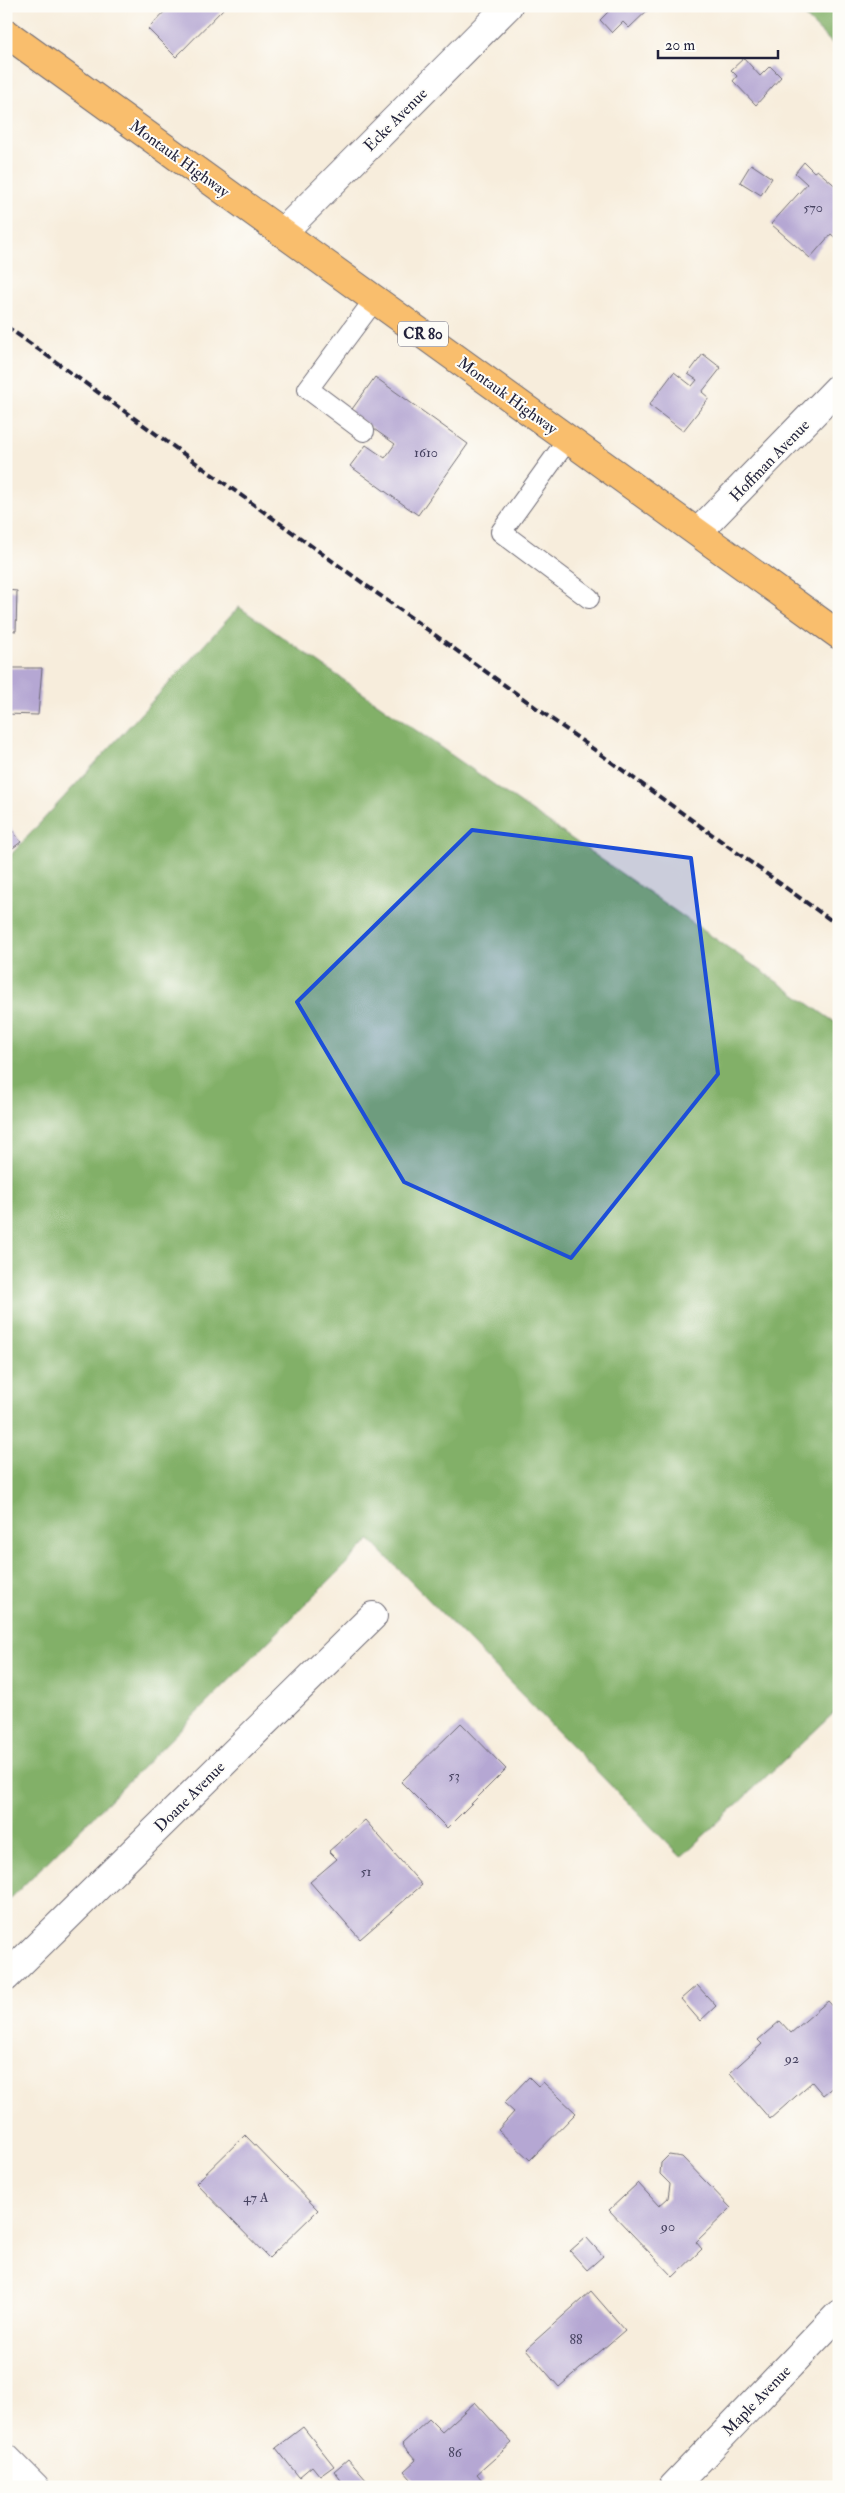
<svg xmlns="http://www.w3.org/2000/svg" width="845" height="2493" viewBox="0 0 845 2493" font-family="'IM FELL Double Pica',serif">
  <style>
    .forest { fill: #82b068; stroke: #526952 }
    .building { fill: #b5a7d3 }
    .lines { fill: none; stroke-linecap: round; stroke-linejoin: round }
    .lane-casing { stroke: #6d6973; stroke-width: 22 }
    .street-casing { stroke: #6d6973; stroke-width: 30 }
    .primary-casing { stroke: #6d6973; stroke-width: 30 }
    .lane { stroke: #fff; stroke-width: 20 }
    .street { stroke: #fff; stroke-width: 28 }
    .primary { stroke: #f9be6d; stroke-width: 28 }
    .rail { stroke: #22223b; stroke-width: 4; stroke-dasharray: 8 4; stroke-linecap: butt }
    .marked { fill: #1d4ed8; fill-opacity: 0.2; stroke: #1d4ed8; stroke-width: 4; stroke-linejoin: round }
    .labels { text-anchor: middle; stroke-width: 4; stroke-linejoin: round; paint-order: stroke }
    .number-label { font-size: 14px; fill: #474361 }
    .shield { fill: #fdfcf7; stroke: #646373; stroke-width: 1 }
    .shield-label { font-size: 15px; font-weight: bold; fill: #22223b }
    .street-label { font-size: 16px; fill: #22223b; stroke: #fdfcf7 }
  </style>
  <rect width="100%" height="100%" fill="#fdfcf7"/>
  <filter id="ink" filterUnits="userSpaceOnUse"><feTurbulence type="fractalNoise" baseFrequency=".02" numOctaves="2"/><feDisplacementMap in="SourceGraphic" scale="10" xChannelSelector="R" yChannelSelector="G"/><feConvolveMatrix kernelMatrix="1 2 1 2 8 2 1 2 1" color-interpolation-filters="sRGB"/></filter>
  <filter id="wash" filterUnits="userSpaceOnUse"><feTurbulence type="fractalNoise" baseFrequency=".0096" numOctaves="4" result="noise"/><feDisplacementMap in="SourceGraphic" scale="20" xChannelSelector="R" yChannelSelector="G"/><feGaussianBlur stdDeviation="1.12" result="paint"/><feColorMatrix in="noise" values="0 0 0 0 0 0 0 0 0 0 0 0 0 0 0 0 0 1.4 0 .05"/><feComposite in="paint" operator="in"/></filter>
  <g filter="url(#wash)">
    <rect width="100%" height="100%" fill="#f7eddc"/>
    <path class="forest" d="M794,6H839V50Z
      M239,607L839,1025V1708L681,1857L370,1540L6,1903V860Z"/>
    <g id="blocks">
      <path class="building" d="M170,6H226L176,57L148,29Z
        M614,6H652L629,28L623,22L612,33L600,20Z
        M744,58L760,76L770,66L781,77L756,105L733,81L737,76L731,70Z
        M804,162L814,172L817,170L839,189V241L831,234L810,258L771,224L807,184L795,173Z
        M751,164L772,178L761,195L740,182Z
        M703,354L721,368L702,392L709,398L683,431L649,405L674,372L692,386L697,380L688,374Z
        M375,377L468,444L418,515L350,466L366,445L385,458L395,444L350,412Z
        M6,590L17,591L16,631L6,630Z
        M6,668H42L38,715L6,714Z
        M6,822L21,842L6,853Z
        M461,1723L506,1769L447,1828L401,1782Z
        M365,1820L422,1885L360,1939L310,1882L337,1859L329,1851Z
        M697,1985L716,2006L700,2021L681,1999Z
        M828,2001L839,2013V2082L823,2095L812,2082L770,2119L730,2073L762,2044L758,2040L780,2021L791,2033Z
        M529,2077L539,2087L543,2082L576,2113L530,2160L498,2130L514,2112L504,2103Z
        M245,2135L318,2210L269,2258L196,2183Z
        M669,2155L682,2157L731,2208L696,2242L702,2249L673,2277L609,2210L638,2183L659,2206L668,2198L670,2184L660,2174L661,2163Z
        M586,2237L603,2256L587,2270L570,2251Z
        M591,2291L625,2330L559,2387L526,2349Z
        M475,2402L512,2443L477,2474L483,2481L477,2487H418L404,2471L416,2460L402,2444L429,2419L442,2432Z
        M303,2427L334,2466L320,2476L312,2466L299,2477L276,2448Z
        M348,2459L367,2481L361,2487H346L334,2471Z"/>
    </g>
  </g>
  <g filter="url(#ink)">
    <use href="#blocks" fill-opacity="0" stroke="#6d6973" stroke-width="1"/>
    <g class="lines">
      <defs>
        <path id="lane" d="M364,431L308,389L375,299
          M568,439L501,532L589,598"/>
        <path id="street" d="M283,232L508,6
          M698,532L839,387
          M6,1977L373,1616
          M6,2458L35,2487
          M673,2487L839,2314"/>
        <path id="primary" d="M6,33L839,635"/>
      </defs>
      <use href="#lane" class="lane-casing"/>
      <use href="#street" class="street-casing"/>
      <use href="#primary" class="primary-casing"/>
      <use href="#lane" class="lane"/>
      <use href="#street" class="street"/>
      <use href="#primary" class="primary"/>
      <path class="rail" d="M6,326L839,926"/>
    </g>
  </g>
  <path class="marked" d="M472,830L691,858L718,1074L571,1258L404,1182L297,1002Z"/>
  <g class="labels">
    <g class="number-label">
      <text x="813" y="212">570</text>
      <text x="426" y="457">1610</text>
      <text x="454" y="1780">53</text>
      <text x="366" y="1876">51</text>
      <text x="792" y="2063">92</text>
      <text x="256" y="2202">47 A</text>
      <text x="668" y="2231">90</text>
      <text x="576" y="2344">88</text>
      <text x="455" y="2457">86</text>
    </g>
    <rect class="shield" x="398" y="321.5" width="50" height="25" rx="4"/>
    <g class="shield-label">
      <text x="423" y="339">CR 80</text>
    </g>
    <g class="street-label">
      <text transform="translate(395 119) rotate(-45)" y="6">Ecke Avenue</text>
      <text transform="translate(180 158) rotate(36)" y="6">Montauk Highway</text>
      <text transform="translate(508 395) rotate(36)" y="6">Montauk Highway</text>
      <text transform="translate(769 460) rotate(-46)" y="6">Hoffman Avenue</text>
      <text transform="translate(189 1796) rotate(-45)" y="6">Doane Avenue</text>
      <text transform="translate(756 2400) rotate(-46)" y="6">Maple Avenue</text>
    </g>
  </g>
  <rect width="845" height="2493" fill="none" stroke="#fdfcf7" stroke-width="25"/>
  <path d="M658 50v8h120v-8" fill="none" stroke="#22223b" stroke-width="2.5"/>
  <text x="665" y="50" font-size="15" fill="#22223b" stroke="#fdfcf7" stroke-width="4" paint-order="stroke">20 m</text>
</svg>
